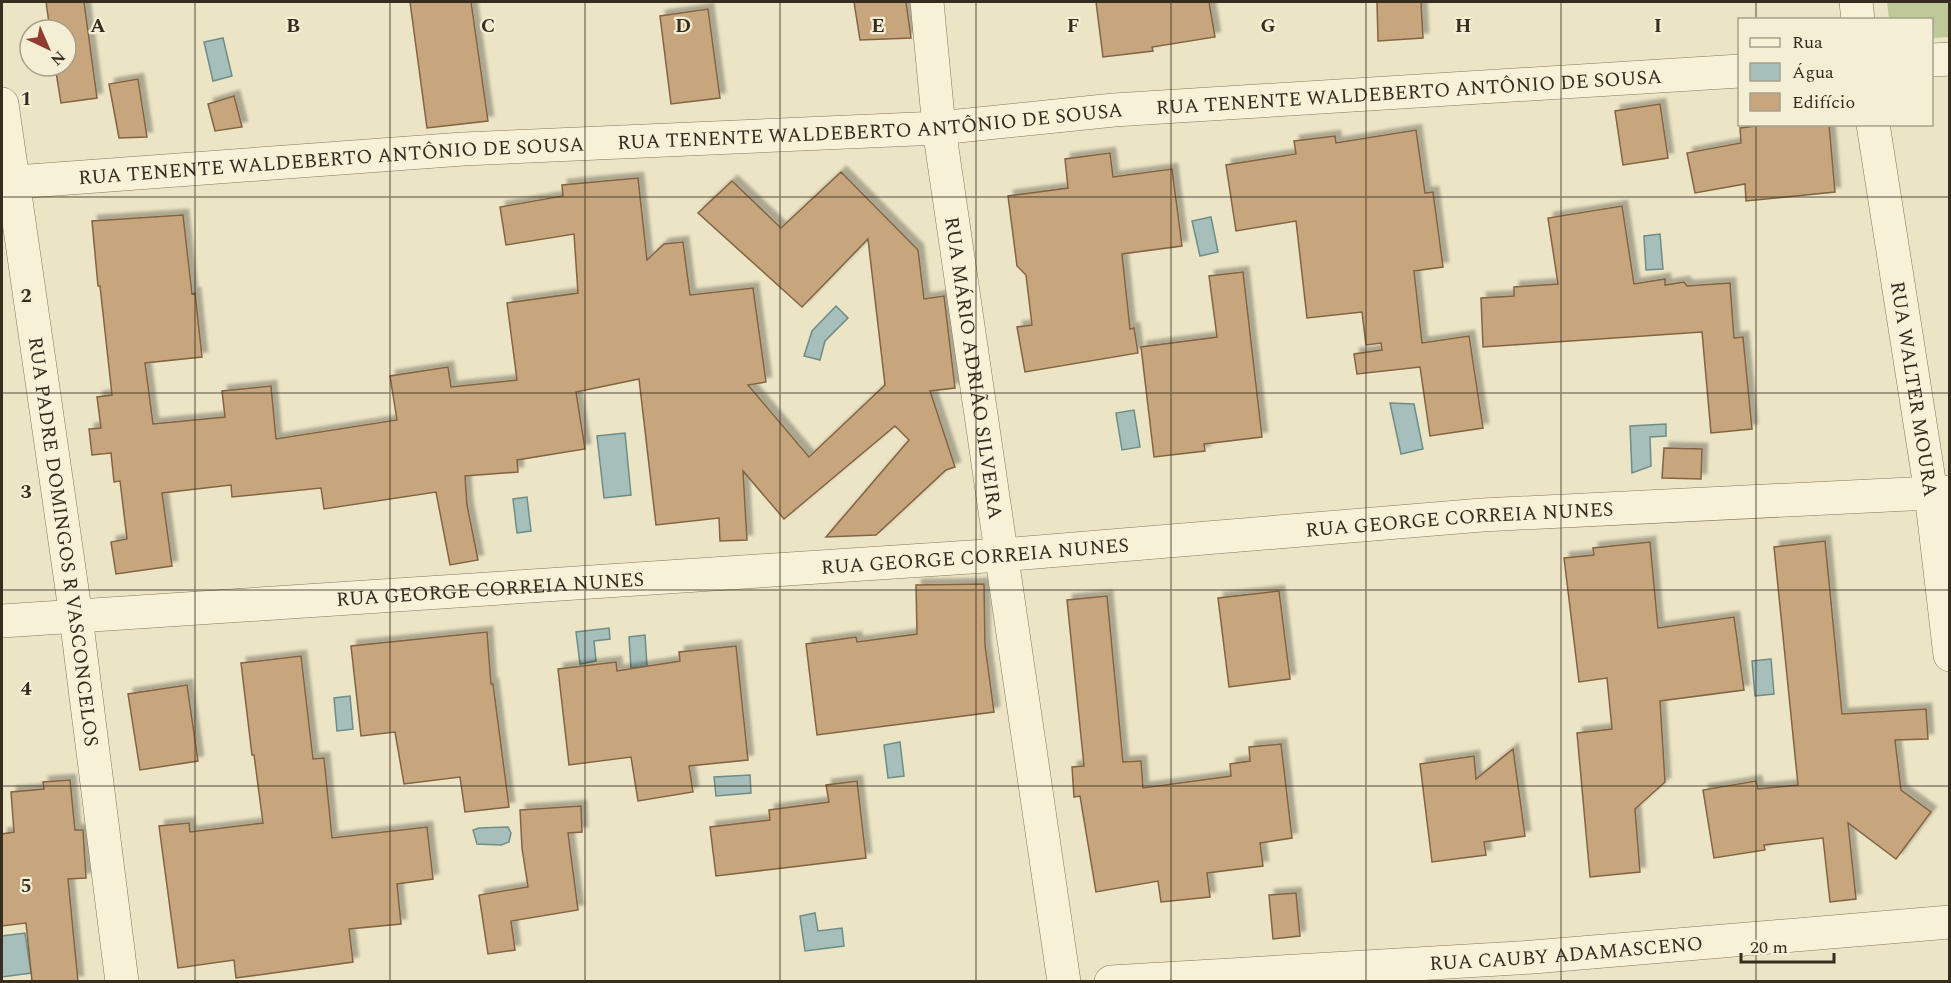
<svg xmlns="http://www.w3.org/2000/svg" width="1951" height="983" viewBox="0 0 1951 983" font-family="Spectral,serif">
  <style>
    .green { fill: #bec999 }
    .water { fill: #a6bfbb; stroke: #6e8d89; stroke-width: 1.5 }
    .building { fill: #c7a57d; stroke: #836443; stroke-width: 1.5; filter: url(#shadow) }
    .lines { fill: none; stroke-linecap: round; stroke-linejoin: round }
    .minor-casing { stroke: #85775c; stroke-width: 34 }
    .minor { stroke: #f7f1d7; stroke-width: 33 }
    .grid { fill: none; stroke: #362d1f; stroke-width: 1.5; stroke-opacity: 0.55 }
    .labels { text-anchor: middle; stroke-width: 4.5; stroke-linejoin: round; paint-order: stroke }
    .street-label { font-size: 20px; fill: #362d1f; stroke: #f3eed4 }
    .grid-label { font-size: 20px; text-anchor: middle; font-weight: bold; fill: #362d1f; stroke: #f3eed4; stroke-width: 4.5; stroke-linejoin: round; paint-order: stroke }
  </style>
  <defs>
    <filter id="shadow"><feDropShadow dx="5.5" dy="-5.5" stdDeviation="1.5" flood-color="#0004"/></filter>
  </defs>
  <rect width="100%" height="100%" fill="#ebe4c5"/>
  <path class="green" d="M1887,2H1949V37L1932,38V20L1889,19Z"/>
  <path class="water" d="M223,38L232,76L213,81L204,42Z
    M1211,217L1218,252L1200,256L1192,221Z
    M1660,234L1663,269L1646,270L1644,236Z
    M836,306L848,318L825,341L820,360L804,356L812,331Z
    M1390,403L1414,404L1423,449L1401,454Z
    M1134,410L1140,447L1122,450L1116,413Z
    M1666,424V436L1650,437L1651,466L1632,473L1630,426Z
    M625,433L631,495L604,498L597,436Z
    M527,497L531,531L517,533L513,499Z
    M609,628L610,639L594,641L596,661L580,664L576,632Z
    M645,635L647,666L631,668L629,637Z
    M1771,659L1774,694L1755,696L1752,661Z
    M350,696L353,729L337,731L334,698Z
    M900,742L904,776L888,778L884,745Z
    M750,775L751,793L716,796L714,777Z
    M508,827L511,833L509,842L501,845L477,844L473,830L479,828Z
    M815,913L818,931L842,928L844,946L805,951L800,916Z
    M25,933L31,973L2,977V936Z"/>
  <path class="building" d="M46,2H84L97,98L61,103L55,66H66V30H50Z
    M410,2H471L488,121L427,128Z
    M854,2H906L911,38L860,40Z
    M1096,2H1209L1215,37L1152,47L1153,51L1103,57Z
    M1377,2H1421L1423,38L1378,41Z
    M708,9L720,98L671,104L660,16Z
    M138,79L147,137L119,138L109,84Z
    M234,96L242,127L215,131L208,104Z
    M1660,104L1668,158L1623,165L1615,111Z
    M1772,124H1829L1835,192L1746,201L1745,184L1695,193L1687,153L1741,143L1740,128Z
    M1416,130L1425,193L1433,192L1443,267L1414,271L1422,343L1469,336L1483,428L1430,436L1420,367L1357,374L1354,354L1382,350L1381,343L1366,345L1362,312L1307,318L1296,221L1236,231L1226,165L1296,154L1294,141L1335,136L1336,143Z
    M1110,153L1113,177L1172,169L1182,246L1122,254L1130,329L1134,328L1138,353L1025,372L1017,327L1032,325L1026,275L1017,266L1008,196L1068,188L1065,159Z
    M841,172L918,250L924,299L944,296L955,388L930,391L955,467L946,470L876,535L826,537L909,440L895,426L784,519L743,471L747,540L720,541L719,518L656,525L639,379L576,392L585,449L517,460L518,472L465,476L467,505L478,560L450,565L436,492L324,509L321,488L232,497L231,485L162,493L172,566L116,574L111,542L127,539L120,481L114,482L111,453L92,455L89,429L101,428L97,397L112,395L100,286H98L92,221L183,215L192,294L195,293L202,357L145,363L153,424L225,417L222,391L271,386L276,439L397,420L390,376L448,367L451,387L517,380L507,303L578,293L574,234L506,245L500,207L563,196L562,185L638,178L647,260L664,244L683,242L690,295L753,288L766,382L748,385L809,457L885,385L868,239L802,307L698,213L732,181L781,228Z
    M1622,206L1634,284L1665,279V285L1684,282L1687,286L1730,283L1734,338L1743,337L1752,429L1711,433L1702,332L1483,347L1481,298L1514,296V287L1558,284L1548,218Z
    M1243,272L1262,437L1204,444L1205,451L1154,457L1141,347L1217,337L1209,276Z
    M1664,448L1702,449L1701,479L1662,478Z
    M1825,541L1842,714L1926,709L1928,739L1895,740L1901,790L1931,812L1896,859L1848,823L1856,899L1830,902L1823,838L1764,845L1765,850L1714,858L1703,790L1756,781L1758,789L1798,785L1774,547Z
    M1650,542L1658,628L1734,617L1744,690L1660,701L1665,782L1635,809L1640,872L1590,877L1577,733L1612,729L1607,678L1579,682L1564,558L1594,555L1593,548Z
    M984,584L985,645L994,712L817,735L806,644L856,637L857,642L917,634L916,585Z
    M1279,591L1290,679L1229,687L1218,598Z
    M1107,596L1123,762L1141,761L1143,788L1231,776L1230,764L1250,761L1249,747L1281,744L1292,838L1260,843L1263,866L1207,873L1210,897L1161,902L1158,881L1096,892L1080,796L1074,797L1072,767L1084,766L1067,600Z
    M487,632L491,684H493L509,807L465,812L460,777L404,784L395,732L361,736L351,646Z
    M736,646L748,760L689,766L693,792L638,801L631,757L569,765L558,669L616,662L617,671L680,661L679,652Z
    M301,656L313,759L324,758L332,838L427,827L433,879L397,884L401,924L349,929L353,962L236,978L234,960L178,968L159,826L189,823L190,832L263,823L254,755H252L241,663Z
    M187,685L198,761L140,770L128,694Z
    M1513,749L1525,836L1484,842L1486,855L1432,862L1420,764L1474,756L1476,779Z
    M70,780L75,830H83L86,878L68,879L78,981H32L26,923L2,926V834L14,832L11,792L44,789L43,782Z
    M857,781L866,858L716,876L710,827L770,820L769,810L829,802L826,785Z
    M581,806L582,832L568,833L578,910L511,921L515,950L488,954L479,895L528,887L522,848L520,810Z
    M1296,893L1300,936L1273,939L1269,895Z"/>
  <g class="lines">
    <defs>
      <g id="minor">
        <path id="s1" d="M927,2L939,128L1064,982"/>
        <path d="M1856,2L1858,20"/>
        <path d="M1932,60L1950,59"/>
        <path id="s2" d="M2,104L76,617L122,982"/>
        <path id="s3" d="M1873,124L1931,493L1950,655"/>
        <path id="s4" d="M2,183L463,149L939,128L1114,110L1740,71"/>
        <path id="s5" d="M2,621L1001,555L1482,515L1950,492"/>
        <path id="s6" d="M1111,982L1533,957L1950,922"/>
      </g>
    </defs>
    <use href="#minor" class="minor-casing"/>
    <use href="#minor" class="minor"/>
  </g>
  <path class="grid" d="M195,2V982M390,2V982M585,2V982M780,2V982M976,2V982M1171,2V982M1366,2V982M1561,2V982M1756,2V20M1756,124V982M2,197H1950M2,393H1950M2,590H1950M2,786H1950"/>
  <g class="labels">
    <g class="street-label">
      <text dy="7" stroke="none"><textPath href="#s4" startOffset="1410">RUA TENENTE WALDEBERTO ANTÔNIO DE SOUSA</textPath></text>
      <text dy="7" stroke="none"><textPath href="#s4" startOffset="870">RUA TENENTE WALDEBERTO ANTÔNIO DE SOUSA</textPath></text>
      <text dy="7" stroke="none"><textPath href="#s4" startOffset="330">RUA TENENTE WALDEBERTO ANTÔNIO DE SOUSA</textPath></text>
      <text dy="7" stroke="none"><textPath href="#s1" startOffset="369">RUA MÁRIO ADRIÃO SILVEIRA</textPath></text>
      <text dy="7" stroke="none"><textPath href="#s3" startOffset="268">RUA WALTER MOURA</textPath></text>
      <text dy="7" stroke="none"><textPath href="#s5" startOffset="1461">RUA GEORGE CORREIA NUNES</textPath></text>
      <text dy="7" stroke="none"><textPath href="#s2" startOffset="442">RUA PADRE DOMINGOS R VASCONCELOS</textPath></text>
      <text dy="7" stroke="none"><textPath href="#s5" startOffset="975">RUA GEORGE CORREIA NUNES</textPath></text>
      <text dy="7" stroke="none"><textPath href="#s5" startOffset="489">RUA GEORGE CORREIA NUNES</textPath></text>
      <text dy="7" stroke="none"><textPath href="#s6" startOffset="456">RUA CAUBY ADAMASCENO</textPath></text>
    </g>
  </g>
  <g class="grid-label">
    <text x="98" y="32">A</text>
    <text x="293" y="32">B</text>
    <text x="488" y="32">C</text>
    <text x="683" y="32">D</text>
    <text x="878" y="32">E</text>
    <text x="1073" y="32">F</text>
    <text x="1268" y="32">G</text>
    <text x="1463" y="32">H</text>
    <text x="1658" y="32">I</text>
    <text x="26" y="105">1</text>
    <text x="26" y="302">2</text>
    <text x="26" y="498">3</text>
    <text x="26" y="695">4</text>
    <text x="26" y="892">5</text>
  </g>
  <rect width="1951" height="983" fill="none" stroke="#362d1f" stroke-width="6"/>
  <rect x="1738" y="18" width="195" height="108" fill="#f3eed4" stroke="#a7a18c" stroke-width="1.5"/>
  <rect x="1750" y="38" width="30" height="9" fill="#f7f1d7" stroke="#a7a18c" stroke-width="1.5"/>
  <text x="1792" y="48" font-size="18" fill="#362d1f">Rua</text>
  <rect x="1750" y="63" width="30" height="18" fill="#a6bfbb" stroke="#a7a18c" stroke-width="1.5"/>
  <text x="1792" y="78" font-size="18" fill="#362d1f">Água</text>
  <rect x="1750" y="93" width="30" height="18" fill="#c7a57d" stroke="#a7a18c" stroke-width="1.5"/>
  <text x="1792" y="108" font-size="18" fill="#362d1f">Edifício</text>
  <g transform="translate(48 48) rotate(136)"><circle r="28" fill="#f3eed4" stroke="#a7a18c" stroke-width="1.5"/>
  <path d="M0-4.5L10 22L0 15L-10 22Z" fill="#903b30"/>
  <text y="-9" font-size="16" font-weight="bold" text-anchor="middle" fill="#362d1f">N</text>
  </g>
  <path d="M1741 953v9h93v-9" fill="none" stroke="#362d1f" stroke-width="3"/>
  <text x="1750" y="953" font-size="18" fill="#362d1f" stroke="#f3eed4" stroke-width="4.5" paint-order="stroke">20 m</text>
</svg>
